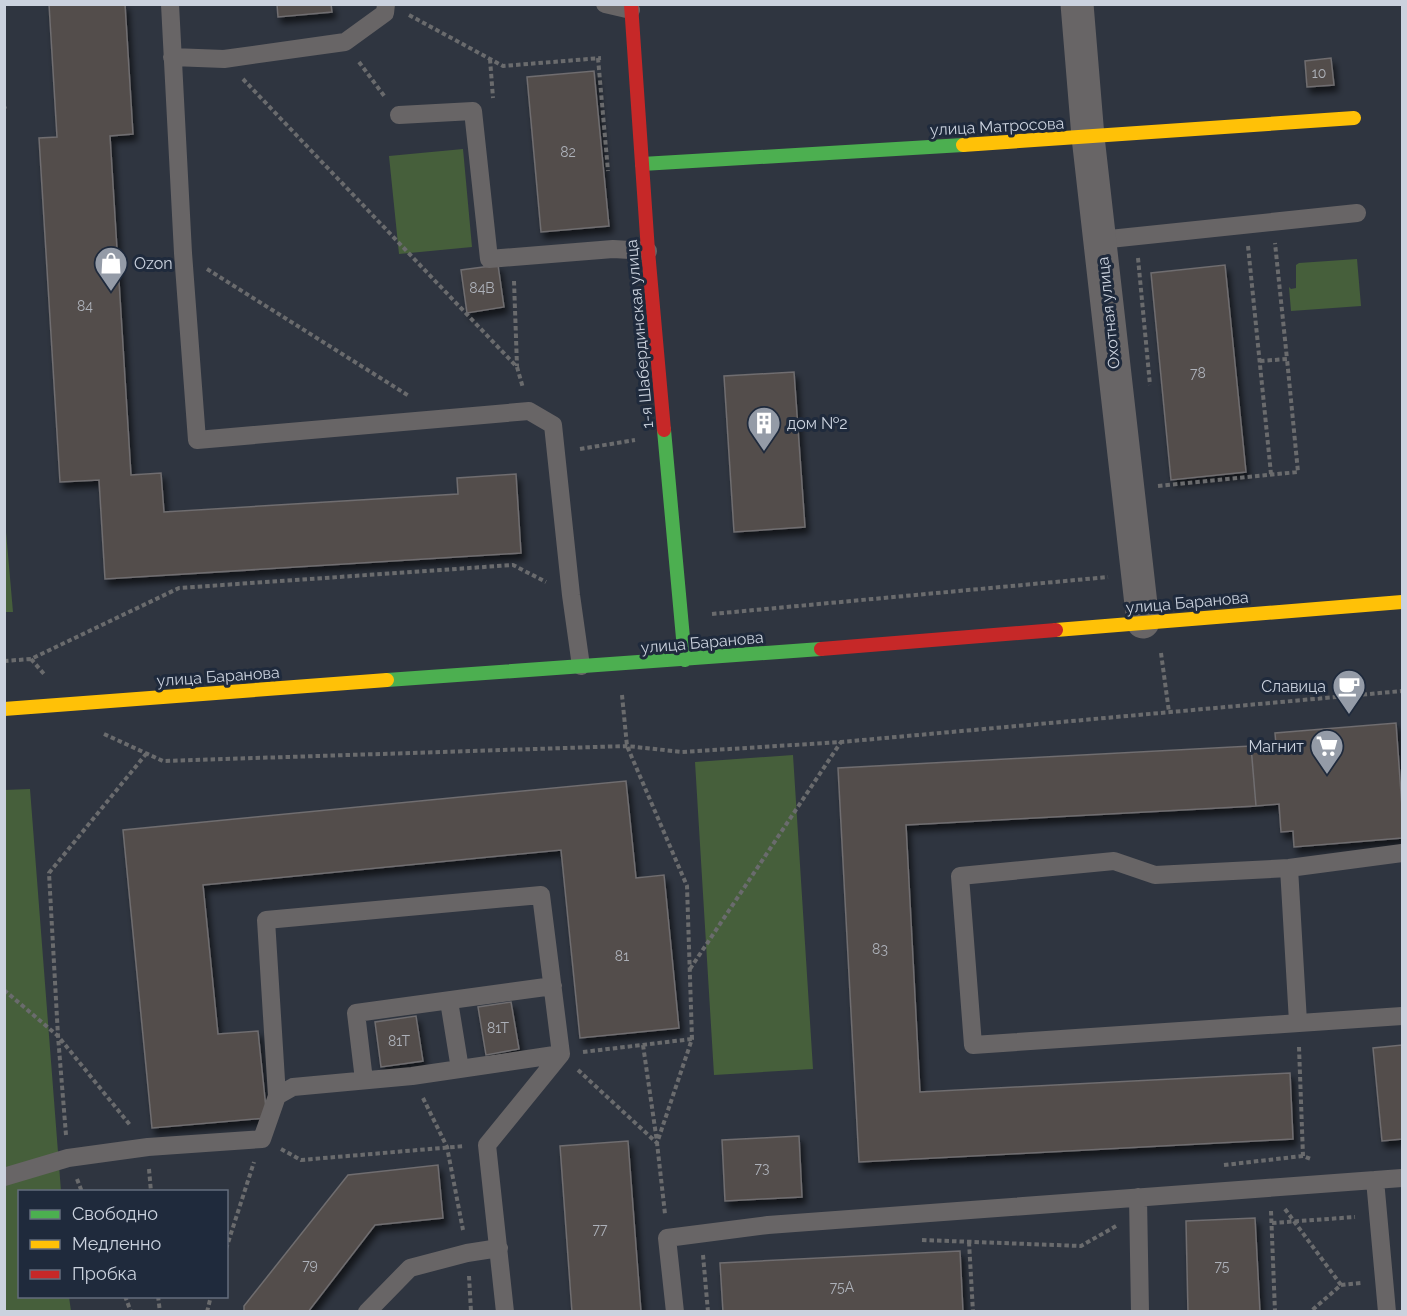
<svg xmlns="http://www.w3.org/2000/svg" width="1407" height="1316" viewBox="0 0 1407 1316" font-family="Raleway,sans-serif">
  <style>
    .green { fill: #465f3b }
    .building { fill: #534d4b; stroke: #6f6d6f; stroke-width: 1.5; filter: url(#shadow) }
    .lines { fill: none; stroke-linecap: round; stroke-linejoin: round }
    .path { stroke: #6a6b6d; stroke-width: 4; stroke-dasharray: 4.5 3; stroke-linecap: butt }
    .lane { stroke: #686566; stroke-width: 18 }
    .street { stroke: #686566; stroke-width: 33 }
    .fast { stroke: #4caf50; stroke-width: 14 }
    .slow { stroke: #ffc107; stroke-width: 14 }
    .jam { stroke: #c62828; stroke-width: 14 }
    .labels { text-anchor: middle; stroke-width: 6; stroke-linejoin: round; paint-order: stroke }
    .number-label { font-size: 14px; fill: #adb1b9 }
    .street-label { font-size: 16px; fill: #cbd2de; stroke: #1f2a3c }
    .poi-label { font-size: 16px; fill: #cbd2de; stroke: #1f2a3c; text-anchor: start }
  </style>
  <defs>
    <filter id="shadow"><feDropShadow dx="3.5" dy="6" stdDeviation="3" flood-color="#0009"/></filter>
  </defs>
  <rect width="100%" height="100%" fill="#2f3540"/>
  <path class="green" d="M463,149L472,247L399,254L389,156Z
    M1357,259L1361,306L1291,311L1289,287L1291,289L1296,288V265L1299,263Z
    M4,509L13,612H4Z
    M793,755L813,1069L714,1075L695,762Z
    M30,789L61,1191L20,1192V1296L69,1297L71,1311H5L4,790Z"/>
  <path class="building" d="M49,4H125L133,134L110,136L131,475L161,473L164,512L458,494L457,478L516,474L521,553L105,579L99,480L60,482L39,138L57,137Z
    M277,4H331L332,12L278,17Z
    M1331,58L1334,85L1307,87L1305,61Z
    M594,71L609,226L541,232L527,77Z
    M498,265L504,307L467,313L461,270Z
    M1225,265L1246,472L1171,480L1151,273Z
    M794,372L805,527L734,532L724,376Z
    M1396,723L1402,807V838L1294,847L1293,831L1281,832L1279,804L1256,806L1251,747L1276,745L1275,733Z
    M1251,746L1256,806L906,825L920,1092L1290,1073L1293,1139L859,1162L838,768Z
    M626,781L636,878L664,875L679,1028L580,1038L561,850L203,885L218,1034L258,1031L267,1118L152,1128L123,830Z
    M511,1002L519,1049L486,1055L478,1007Z
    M416,1016L423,1061L381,1067L375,1022Z
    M1402,1045V1139L1382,1141L1373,1048Z
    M799,1136L802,1197L725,1201L722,1140Z
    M628,1141L641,1312H572L560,1146Z
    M438,1165L443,1218L375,1225L308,1312H244V1306L348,1175Z
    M1255,1218L1260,1312H1188L1186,1221Z
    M960,1251L963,1312H723L720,1263Z"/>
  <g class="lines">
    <path class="path" d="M409,15L503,66L601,58
      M598,58L608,171
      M490,59L493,98
      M359,62L385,97
      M243,79L517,367L523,388
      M4,106L5,109
      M1248,246L1271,474
      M1138,258L1150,385
      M207,269L409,396
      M514,281L517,366
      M1260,361L1287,359L1275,243
      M580,449L635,440
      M1158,486L1298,472L1287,359
      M712,614L1108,577
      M1161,653L1169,712
      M31,659L44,674
      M4,661L31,659L179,588L513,565L546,582
      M622,695L627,746L687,886L692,1039L657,1143L665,1214
      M104,734L163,761L627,746L682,752L841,742L1402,691
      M690,969L841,742
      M4,990L58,1036L130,1125
      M643,1045L657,1142
      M1299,1047L1303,1156
      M583,1052L692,1039
      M578,1070L657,1143
      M423,1098L447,1147L463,1230
      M66,1135L58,1036L49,873L146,754
      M281,1149L301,1160L465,1146
      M1224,1165L1303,1156L1311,1159
      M149,1169L151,1192
      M77,1179L82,1192
      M1285,1209L1341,1285L1310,1312
      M1271,1211L1275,1312
      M1272,1223L1355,1217
      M922,1240L1081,1246L1116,1226
      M969,1242L973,1312
      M226,1249L254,1162
      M703,1255L708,1312
      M469,1276L471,1312
      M1341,1285L1361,1283
      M125,1296L131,1312
      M158,1296L160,1312
      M207,1312L211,1296"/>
    <path class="lane" d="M170,4L183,253L197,440L529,411L553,425L571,595L581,666
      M605,4L631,10
      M172,57L224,59L345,42L385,13L386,4
      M399,115L473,111L489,259L613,249L648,251
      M1100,240L1357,213
      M1402,853L1289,868L1155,875L1114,861L960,876L973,1045L1402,1016
      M1289,868L1298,1022
      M449,1001L460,1069
      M364,1080L356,1013L553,986
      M277,1096L266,920L541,895L561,1054L487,1145L505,1312
      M4,1177L68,1158L148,1147L262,1139L277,1096L293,1087L412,1076L561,1054
      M1375,1180L1387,1312
      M1138,1197L1140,1312
      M367,1312L410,1268L467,1253L499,1248
      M675,1312L667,1238L768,1225L1402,1178"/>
    <path class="street" d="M1077,4L1088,137L1143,622"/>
    <path class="fast" d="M642,164L963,145
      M664,430L685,660
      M387,680L821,649"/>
    <path class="slow" d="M963,145L1354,118
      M1056,630L1402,602
      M4,709L387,680"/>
    <path class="jam" d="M631,4L648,251L664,430
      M821,649L1056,630"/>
  </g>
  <defs>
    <symbol id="shop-pin" viewBox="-11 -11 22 30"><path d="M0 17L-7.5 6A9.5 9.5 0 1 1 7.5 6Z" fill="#949ba7" stroke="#1f2a3c"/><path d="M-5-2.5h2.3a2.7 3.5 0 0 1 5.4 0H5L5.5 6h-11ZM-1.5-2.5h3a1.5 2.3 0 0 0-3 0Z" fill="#fff"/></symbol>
    <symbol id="building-pin" viewBox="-11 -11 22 30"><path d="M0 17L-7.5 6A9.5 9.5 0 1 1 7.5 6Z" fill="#949ba7" stroke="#1f2a3c"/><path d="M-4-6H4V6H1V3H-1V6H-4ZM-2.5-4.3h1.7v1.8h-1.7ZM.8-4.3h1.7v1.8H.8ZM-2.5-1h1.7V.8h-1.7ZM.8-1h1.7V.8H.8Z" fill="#fff"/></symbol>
    <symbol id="cafe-pin" viewBox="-11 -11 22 30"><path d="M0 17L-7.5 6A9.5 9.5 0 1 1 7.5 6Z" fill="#949ba7" stroke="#1f2a3c"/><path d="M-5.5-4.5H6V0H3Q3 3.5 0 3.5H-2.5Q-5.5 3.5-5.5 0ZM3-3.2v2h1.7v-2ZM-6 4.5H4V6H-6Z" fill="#fff"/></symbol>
    <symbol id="supermarket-pin" viewBox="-11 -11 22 30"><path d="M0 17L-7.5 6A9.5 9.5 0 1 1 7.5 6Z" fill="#949ba7" stroke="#1f2a3c"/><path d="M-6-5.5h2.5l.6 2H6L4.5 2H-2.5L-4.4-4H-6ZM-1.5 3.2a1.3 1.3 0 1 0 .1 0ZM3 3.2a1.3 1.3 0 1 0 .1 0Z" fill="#fff"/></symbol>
  </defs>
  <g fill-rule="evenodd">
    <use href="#shop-pin" x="92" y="244" width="38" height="52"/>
    <use href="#building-pin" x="745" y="404" width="38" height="52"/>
    <use href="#cafe-pin" x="1330" y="667" width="38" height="52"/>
    <use href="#supermarket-pin" x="1308" y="727" width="38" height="52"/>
  </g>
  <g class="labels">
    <g class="number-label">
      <text x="1319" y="78">10</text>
      <text x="568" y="157">82</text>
      <text x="482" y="293">84В</text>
      <text x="85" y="311">84</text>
      <text x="1198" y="378">78</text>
      <text x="880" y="954">83</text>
      <text x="622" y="961">81</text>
      <text x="498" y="1033">81Т</text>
      <text x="399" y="1046">81Т</text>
      <text x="762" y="1173">73</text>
      <text x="600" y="1234">77</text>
      <text x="310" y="1270">79</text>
      <text x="1222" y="1271">75</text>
      <text x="842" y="1292">75А</text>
    </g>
    <g class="street-label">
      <text transform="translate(997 126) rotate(-3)" y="6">улица Матросова</text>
      <text transform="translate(1108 313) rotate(-96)" y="6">Охотная улица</text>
      <text transform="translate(639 334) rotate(-95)" y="6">1-я Шабердинская улица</text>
      <text transform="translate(1187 602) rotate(-5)" y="6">улица Баранова</text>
      <text transform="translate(702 642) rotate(-5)" y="6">улица Баранова</text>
      <text transform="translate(218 676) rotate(-4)" y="6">улица Баранова</text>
    </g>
    <g class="poi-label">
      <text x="134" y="269">Ozon</text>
      <text x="787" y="429">дом №2</text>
      <text x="1326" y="692" text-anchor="end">Славица</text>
      <text x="1304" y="752" text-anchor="end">Магнит</text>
    </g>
  </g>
  <rect width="1407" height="1316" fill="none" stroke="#cbd2de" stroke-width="12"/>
  <rect x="18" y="1190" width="210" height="108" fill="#1f2a3c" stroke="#646d7d" stroke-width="1.5"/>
  <rect x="30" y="1210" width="30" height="9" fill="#4caf50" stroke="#646d7d" stroke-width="1.5"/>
  <text x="72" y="1220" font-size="18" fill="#cbd2de">Свободно</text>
  <rect x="30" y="1240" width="30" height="9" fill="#ffc107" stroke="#646d7d" stroke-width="1.5"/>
  <text x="72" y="1250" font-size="18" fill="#cbd2de">Медленно</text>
  <rect x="30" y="1270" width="30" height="9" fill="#c62828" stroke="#646d7d" stroke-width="1.5"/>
  <text x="72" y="1280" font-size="18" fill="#cbd2de">Пробка</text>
</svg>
